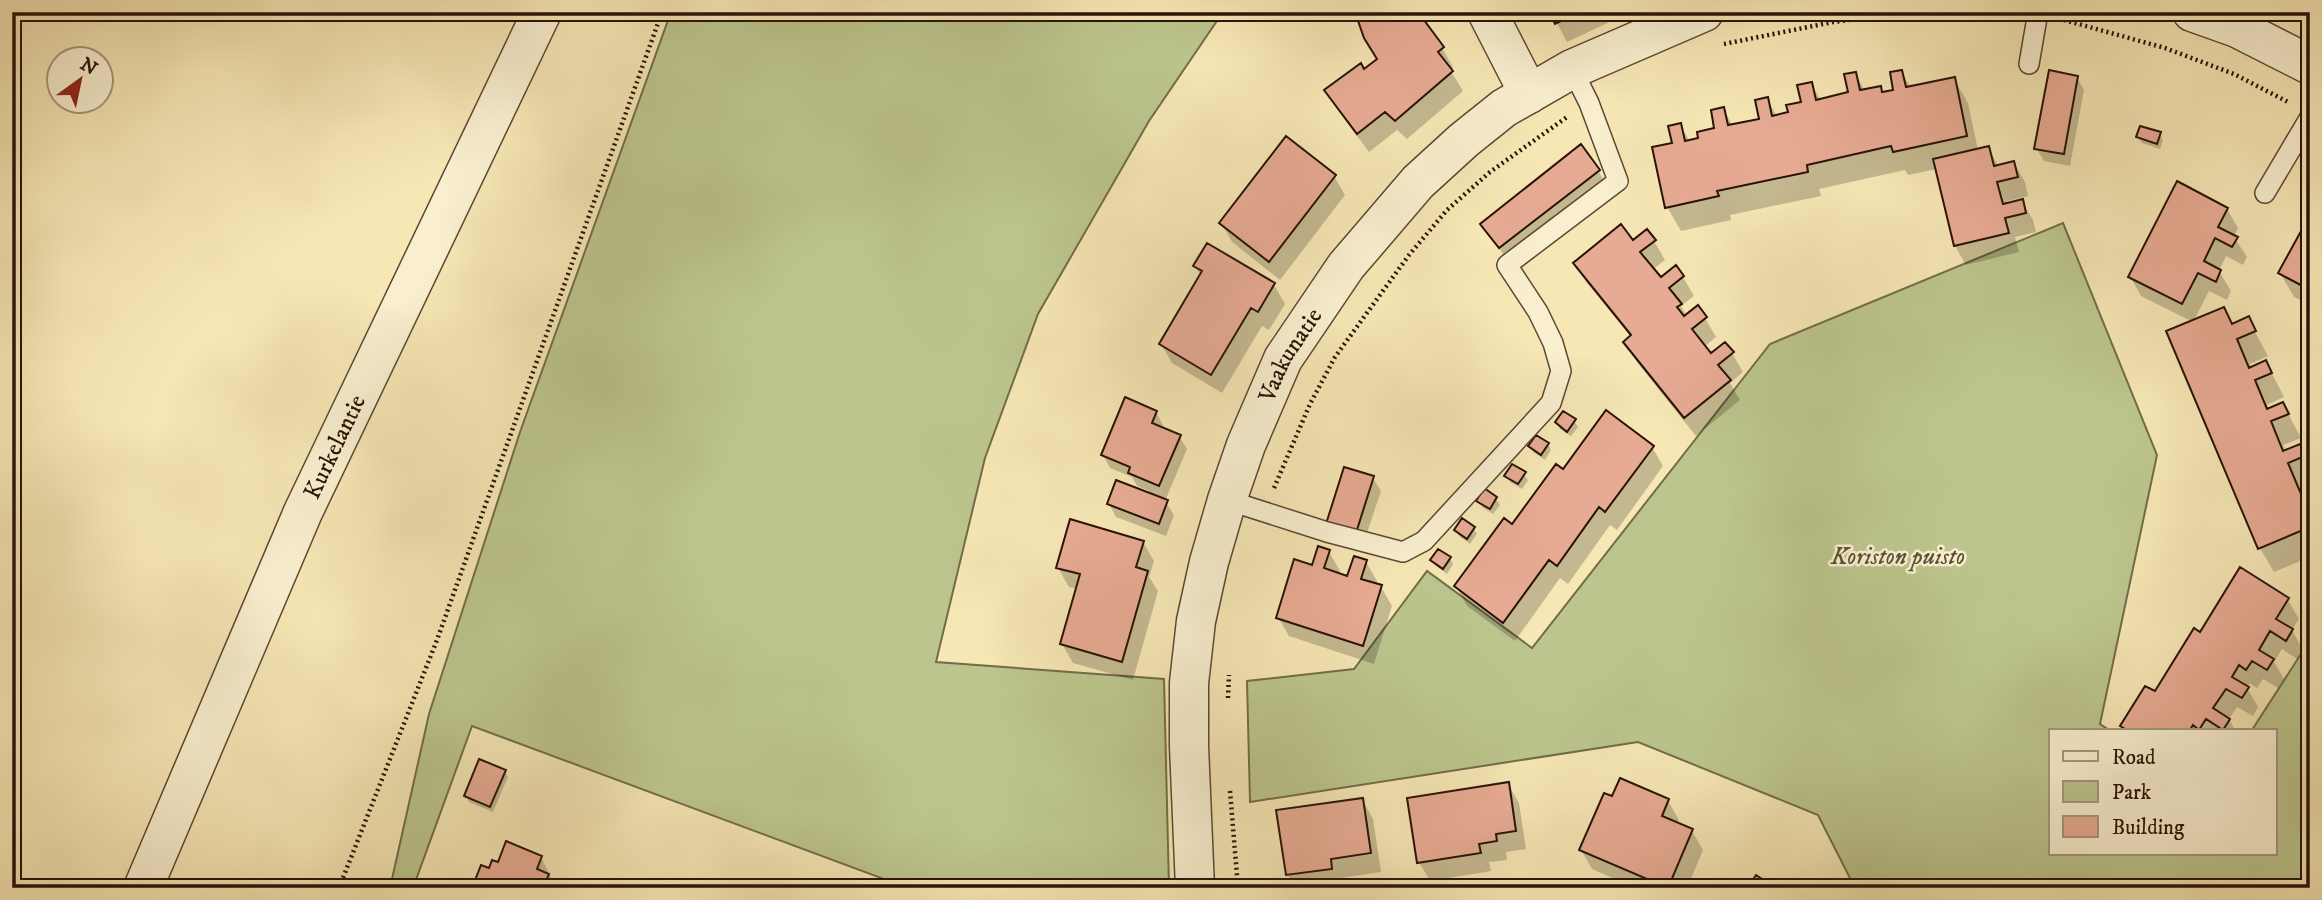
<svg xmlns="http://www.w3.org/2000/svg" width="2322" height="900" font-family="'IM FELL DW Pica',serif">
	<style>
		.green { fill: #bcc58d; stroke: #726c4a; stroke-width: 2 }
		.shadow { fill: #0003 }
		.building { fill: #e7ab93; stroke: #281208; stroke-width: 2 }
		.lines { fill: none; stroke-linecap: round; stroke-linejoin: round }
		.service-casing { stroke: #5c4733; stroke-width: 22 }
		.minor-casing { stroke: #5c4733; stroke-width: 41 }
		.tertiary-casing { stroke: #5c4733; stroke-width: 41 }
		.path { stroke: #281208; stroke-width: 4.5; stroke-dasharray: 2 3.5; stroke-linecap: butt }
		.service { stroke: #f9efcf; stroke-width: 19 }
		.minor { stroke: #f9efcf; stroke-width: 38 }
		.tertiary { stroke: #f9efcf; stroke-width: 38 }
		.labels { text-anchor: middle; stroke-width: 5; stroke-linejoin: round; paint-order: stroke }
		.street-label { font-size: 24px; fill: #281208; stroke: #f9efcf }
		.park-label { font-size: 24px; font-style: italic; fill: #5c5137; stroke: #f9efcf }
	</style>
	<rect width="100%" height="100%" fill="#f6e7b5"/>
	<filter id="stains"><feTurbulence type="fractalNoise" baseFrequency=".00286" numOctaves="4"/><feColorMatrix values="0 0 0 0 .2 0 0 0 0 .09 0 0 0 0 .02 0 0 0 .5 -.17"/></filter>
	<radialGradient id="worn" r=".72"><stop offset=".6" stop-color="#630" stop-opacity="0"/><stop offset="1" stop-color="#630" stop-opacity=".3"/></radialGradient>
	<path class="green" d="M671,12H1227L1221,15L1149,121L1038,314L985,458L936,662L1164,679L1169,888H908L472,726L413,888H390L429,714L520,432Z
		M2063,223L2157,455L2100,724L2109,730H2051V853H2275V730H2252L2310,640V888H1855L1818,815L1638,742L1250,802L1247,681L1354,669L1427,571L1532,648L1770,344Z"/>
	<path class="shadow" d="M1357,12H1409L1410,16L1416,12L1442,48L1453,67L1450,70L1463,91L1407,139L1397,130L1369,152L1337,109L1326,90L1364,71L1379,60Z
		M1551,12H1631L1567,42Z
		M1901,71L1911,88L1954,79L1968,103L1978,150L1988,148L1999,167L2014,163L2025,182L2028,196L2007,201L2008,205L2022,201L2033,220L2036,232L2015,237L2019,252L1966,265L1955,246L1937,169L1908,175L1905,170L1819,189L1821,196L1730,215L1731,220L1681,231L1667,207L1680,125L1690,142L1716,130L1723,109L1733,126L1761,120L1767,99L1777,116L1790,113L1803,103L1811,84L1821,100L1850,94L1855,74L1865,91L1880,88L1883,94L1895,92Z
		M2077,77L2084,90L2070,166L2044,161L2036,148Z
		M2159,133L2163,140L2160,149L2142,143L2138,137Z
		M1598,171L1606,183L1507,260L1483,225Z
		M1334,176L1345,195L1280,280L1232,242L1221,223Z
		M2227,209L2238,228L2234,237L2247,257L2243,265L2226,256L2219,271L2231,291L2227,300L2209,291L2193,322L2224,309L2233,325L2248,319L2268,356L2250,364L2252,368L2266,362L2284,397L2267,405L2269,410L2283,404L2301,438L2283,445L2286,452L2299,446L2310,464V484L2300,488L2304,495L2310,493V557L2274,572L2260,548L2193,322L2141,296L2130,276Z
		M2310,226V305L2294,297L2280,273Z
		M1654,241L1665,260L1652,270L1660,280L1683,277L1694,296L1681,306L1687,316L1705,318L1716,337L1704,347L1711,356L1732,353L1743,372L1730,383L1740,400L1696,436L1636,361L1625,342L1631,337L1586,282L1575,263L1633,243Z
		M1195,266L1274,285L1285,304L1269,330L1262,326L1222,393L1172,363L1161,344L1201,276Z
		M1156,412L1163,425L1162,429L1179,436L1187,449L1165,501L1174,515L1166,536L1116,517L1109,504L1148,494L1149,491L1137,486L1132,477L1110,468L1103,455Z
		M1574,421L1578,427L1571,436L1560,429L1557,423Z
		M1548,444L1551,450L1545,460L1533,452L1530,446Z
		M1652,447L1663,466L1617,530L1610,525L1568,584L1560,578L1515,641L1467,606L1456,586L1563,472Z
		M1524,474L1528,480L1522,489L1510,482L1507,476Z
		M1373,478L1381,491L1363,545L1335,536Z
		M1496,499L1500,505L1493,514L1482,507L1479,501Z
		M1473,528L1477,534L1470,544L1459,536L1456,530Z
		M1143,542L1154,561L1149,577L1158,591L1133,680L1073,663L1062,644L1078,589L1069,587L1058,568Z
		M1329,552L1340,571L1339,575L1348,578L1366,562L1377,581L1376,585L1381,587L1392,606L1374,664L1289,636L1278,617L1313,567Z
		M1450,558L1453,564L1447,574L1436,566L1432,560Z
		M2288,600L2299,619L2292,630L2303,650L2297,659L2282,649L2274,662L2284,679L2278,688L2263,679L2257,688L2250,683L2247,688L2258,707L2253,716L2237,707L2229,719L2235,730H2125L2122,726L2155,694L2200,634Z
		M505,771L508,777L493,812L469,802L466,796Z
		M1508,784L1519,803L1526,849L1506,852L1507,860L1489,862L1491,871L1430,881L1419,862Z
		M1613,798L1668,801L1679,820L1677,824L1692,831L1703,850L1687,888H1635L1592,869L1581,850Z
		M1362,799L1373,819L1381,872L1341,878L1342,888H1295L1288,875L1278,812Z
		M541,857L556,888H474L490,870L499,864Z"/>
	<path class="building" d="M1355,12H1407L1408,15L1418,12L1444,47L1438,52L1453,71L1395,121L1385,112L1357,134L1324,90L1361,63L1364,69L1377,59L1364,38Z
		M1549,12H1580L1555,24Z
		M1902,70L1906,87L1955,77L1967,136L1893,152L1891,146L1807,165L1808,172L1717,191L1719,196L1665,208L1652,147L1672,143L1668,126L1681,123L1685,141L1698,138L1697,132L1714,128L1711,110L1724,107L1728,125L1759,119L1755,100L1768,97L1772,116L1788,112L1786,105L1801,102L1797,85L1812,82L1816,100L1848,92L1844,74L1856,72L1860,90L1881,86L1882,92L1893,90L1890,72Z
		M2049,70L2078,76L2064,154L2034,149Z
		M2140,126L2161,132L2157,144L2136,137Z
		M1286,136L1336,175L1269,262L1219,223Z
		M1581,144L1600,170L1499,248L1480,224Z
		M1989,146L1994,166L2014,161L2018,177L1997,182L2003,204L2023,199L2026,213L2005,218L2009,233L1954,246L1933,159Z
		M2177,181L2228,208L2218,227L2238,237L2232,247L2215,238L2204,261L2221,270L2216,282L2198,273L2182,304L2128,277Z
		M2306,222L2310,224V290L2278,273Z
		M1621,224L1633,240L1647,229L1656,240L1640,252L1661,277L1676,265L1684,276L1669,288L1682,304L1677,307L1684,316L1698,305L1707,317L1692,329L1711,353L1725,342L1734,352L1718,365L1731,380L1684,418L1623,342L1631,335L1573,263Z
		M1207,243L1275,283L1258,312L1251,308L1211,375L1159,344L1202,271L1193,266Z
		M2224,307L2232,324L2249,316L2256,331L2237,339L2249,368L2266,360L2272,373L2255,380L2267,409L2283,402L2289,414L2271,421L2283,451L2300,444L2305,456L2288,463L2301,494L2310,491V505L2306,507L2310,517V527L2258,549L2166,331Z
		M1125,397L1157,411L1152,423L1181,435L1159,486L1128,473L1130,467L1101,455Z
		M1606,410L1654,446L1605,512L1599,507L1557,566L1549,560L1503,623L1454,586L1504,518L1512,524L1556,464L1563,469Z
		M1563,411L1576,419L1567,432L1555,422Z
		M1536,435L1549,443L1541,455L1528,446Z
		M1512,464L1526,472L1518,484L1504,476Z
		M1344,467L1374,476L1356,533L1326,524Z
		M1116,480L1168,500L1159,524L1107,504Z
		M1484,488L1497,497L1490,509L1476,501Z
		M1462,518L1475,527L1467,539L1454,530Z
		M1070,519L1144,541L1136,567L1148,571L1122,662L1060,644L1080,574L1056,568Z
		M1318,546L1330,550L1324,568L1347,576L1354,556L1367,560L1361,579L1382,585L1363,646L1276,618L1294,559L1312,565Z
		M1438,549L1451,557L1443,569L1430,560Z
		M2240,567L2289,598L2276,619L2293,629L2286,641L2270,631L2259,650L2274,659L2267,670L2252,661L2246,670L2239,665L2232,677L2249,687L2242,698L2226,689L2213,708L2230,719L2223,730L2206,719L2199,730L2193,725L2190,730H2127L2120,726L2145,686L2155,691L2194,628L2200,632Z
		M479,759L506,770L490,807L464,796Z
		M1620,778L1669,799L1662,816L1693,829L1668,888L1579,850L1604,793L1612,796Z
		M1509,782L1516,831L1496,834L1497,841L1479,844L1481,853L1417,863L1407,798Z
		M1363,798L1371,853L1331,859L1332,869L1286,875L1276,810Z
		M506,841L542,856L537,869L549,874L544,886L531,880L528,888H472L481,865L489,868L492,860L498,862Z
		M1756,875L1776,888H1747Z"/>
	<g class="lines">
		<defs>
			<path id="service" d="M2029,64L2038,12
				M2265,193L2310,117
				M1227,500L1327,532L1403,552L1424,541L1551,403L1561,371L1553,343L1538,312L1507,265L1618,181L1589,103L1572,69"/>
			<path id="minor" d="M1487,12L1529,94"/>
			<g id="tertiary">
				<path d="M2192,12L2237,28L2310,65"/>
				<path id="s1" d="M143,888L303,512L542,12"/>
				<path id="s2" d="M1195,888L1189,746V683L1196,621L1209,562L1227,500L1246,445L1283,359L1346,266L1418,182L1464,140L1504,108L1572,69L1704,12"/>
			</g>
		</defs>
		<use href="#service" class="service-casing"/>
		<use href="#minor" class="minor-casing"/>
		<use href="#tertiary" class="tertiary-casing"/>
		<path class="path" d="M2064,20L2165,48L2234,74L2288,102
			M1724,44L1833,22L1910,12
			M1274,488L1310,404L1335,357L1409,255L1447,210L1490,172L1567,117
			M1228,698L1229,675
			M1230,791L1238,888
			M339,888L437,640L662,12"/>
		<use href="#service" class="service"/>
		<use href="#minor" class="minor"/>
		<use href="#tertiary" class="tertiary"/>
	</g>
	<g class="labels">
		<g class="street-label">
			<text dy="8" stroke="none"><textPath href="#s2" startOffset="551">Vaakunatie</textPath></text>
			<text dy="8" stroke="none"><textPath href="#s1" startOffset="481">Kurkelantie</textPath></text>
		</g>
		<g class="park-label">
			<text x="1898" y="564">Koriston puisto</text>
		</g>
	</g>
	<rect width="2322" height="900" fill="none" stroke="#f6e7b5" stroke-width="42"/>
	<rect x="14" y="14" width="2294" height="872" fill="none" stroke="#281208" stroke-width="3.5"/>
	<rect x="21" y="21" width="2280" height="858" fill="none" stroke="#281208" stroke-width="2"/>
	<rect x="2049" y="729" width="228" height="126" fill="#f9efcf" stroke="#a5977f" stroke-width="2"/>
	<rect x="2063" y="751" width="35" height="10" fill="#f9efcf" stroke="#a5977f" stroke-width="2"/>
	<text x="2112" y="764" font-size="21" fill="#281208">Road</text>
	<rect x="2063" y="781" width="35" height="21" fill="#bcc58d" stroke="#a5977f" stroke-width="2"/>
	<text x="2112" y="799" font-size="21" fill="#281208">Park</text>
	<rect x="2063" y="816" width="35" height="21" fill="#e7ab93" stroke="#a5977f" stroke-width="2"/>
	<text x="2112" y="834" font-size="21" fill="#281208">Building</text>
	<g transform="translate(80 80) rotate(33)"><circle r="33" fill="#f9efcf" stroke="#a5977f" stroke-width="2"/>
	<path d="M0-5L12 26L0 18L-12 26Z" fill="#8f2418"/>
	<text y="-10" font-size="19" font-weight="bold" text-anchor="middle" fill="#281208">N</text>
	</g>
	<rect width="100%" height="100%" filter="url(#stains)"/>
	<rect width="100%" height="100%" fill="url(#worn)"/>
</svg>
